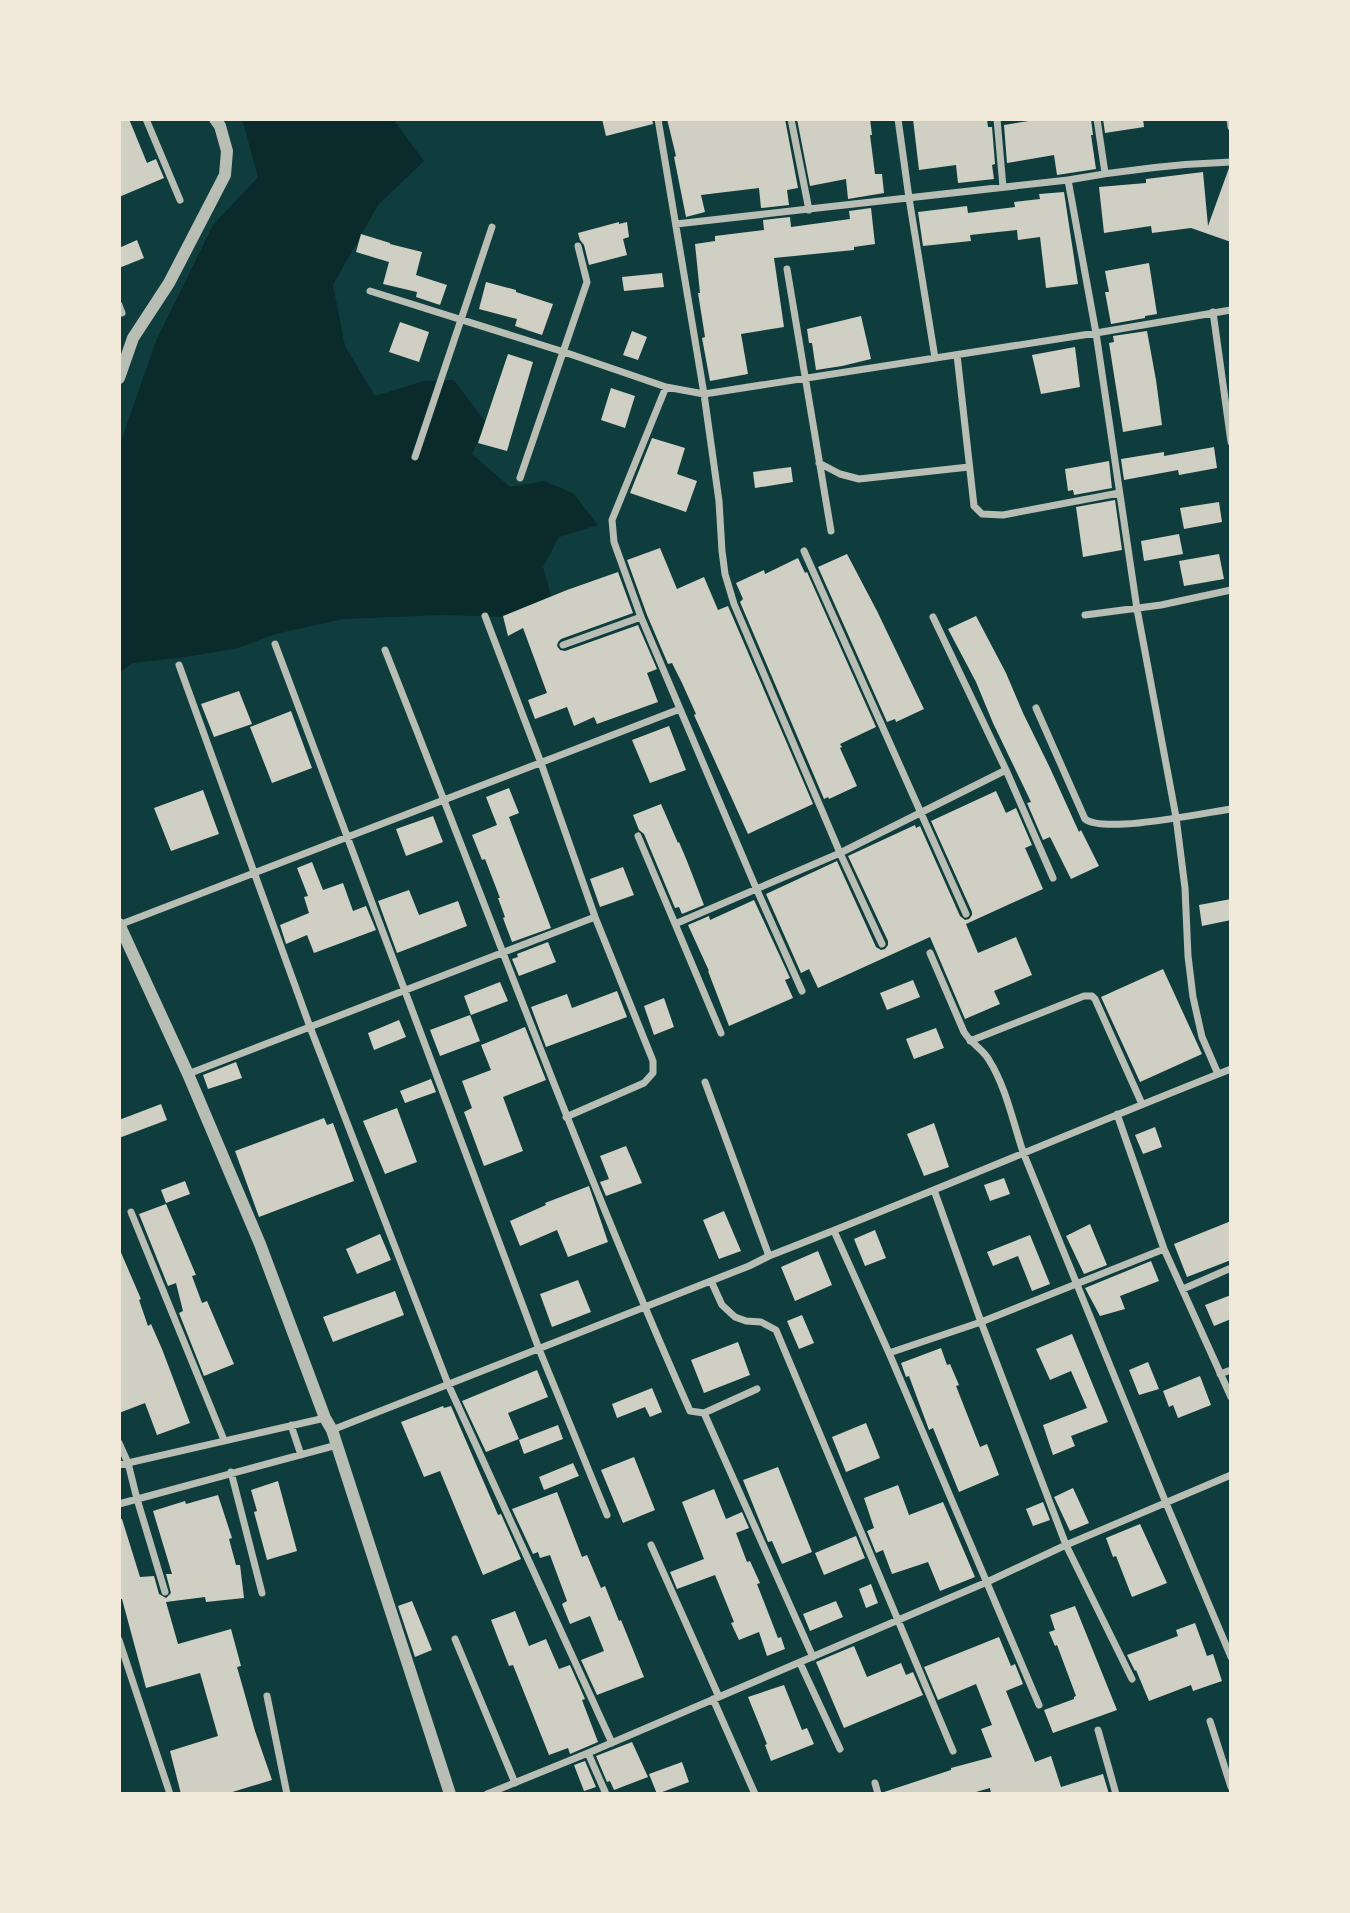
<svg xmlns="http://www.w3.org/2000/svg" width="1350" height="1913" font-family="Rubik,sans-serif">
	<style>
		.water { fill: #0a2a2b }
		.building { fill: #cfcfc3 }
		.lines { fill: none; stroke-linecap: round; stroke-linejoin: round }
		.minor { stroke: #b8beb3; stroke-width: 7 }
		.tertiary { stroke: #b8beb3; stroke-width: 12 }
	</style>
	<rect width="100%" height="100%" fill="#0f3d3e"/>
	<path class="water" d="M242,119H393L424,161L378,205L333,285L345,346L375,396L424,381L454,380L486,423L472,454L510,487L544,481L573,493L598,525L559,537L543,567L551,596L509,617L443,615L343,619L275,634L238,648L185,657L133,663L119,673V447L156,341L213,225L258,177Z"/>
	<path class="building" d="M119,119H129L147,163L156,159L164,178L119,197Z
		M602,119H652L653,124L606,136Z
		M667,119H785L798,188L787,190L789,205L761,208L759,188L701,195L705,212L686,217L674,157L676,156Z
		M797,119H870L872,135H870L875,174H882L884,193L848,199L846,179L810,186Z
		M913,119H987L988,127H992L995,164L992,165L994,179L958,183L956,165L919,170Z
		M1041,119H1091L1093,135H1091L1096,169L1057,175L1054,155L1007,163L1004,125Z
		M1103,119H1143L1144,127L1105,133Z
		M1229,168L1231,169V242L1191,228L1152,233L1151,226L1104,233L1099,187L1146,183V179L1203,172L1208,226Z
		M1064,192L1078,284L1046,288L1040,237L1018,240L1017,230L970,235L971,241L923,246L918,212L967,206L968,213L1015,207L1014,202L1040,199L1039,194Z
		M871,208L875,244L854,247V250L774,258L784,327L741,334L748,374L710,381L702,338L705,337L698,293H700L695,244L715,241V236L764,230L763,220L790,217L791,227L850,219L849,211Z
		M619,222V224L627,222L629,237L623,239L627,255L589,265L584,245L580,240L578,233Z
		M361,234L390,243V244L422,252L416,275L447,285L440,305L416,297L417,292L383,284L389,262L356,252Z
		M137,240L144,258L119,268V248Z
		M1149,263L1157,314L1145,316V318L1111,324L1105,292H1109L1105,271Z
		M662,273L664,287L624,291L622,277Z
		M486,282L516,290V292L553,304L542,335L515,326L517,319L479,309Z
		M861,316L871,359L842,366L816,370L812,343H809L807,329Z
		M400,322L429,332L419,362L389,352Z
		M632,331L647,337L638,360L623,355Z
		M1147,331L1156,380L1162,425L1123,432L1109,343L1114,342L1113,336Z
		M1075,347L1080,387L1041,394L1032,355Z
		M508,354L533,362L507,451L478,443Z
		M611,388L635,396L625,428L601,420Z
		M652,438L685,448L677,474L697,481L686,512L630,493Z
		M1214,447L1217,468L1179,475L1178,470L1124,480L1121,459L1164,452V456Z
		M1109,461L1112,488L1074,495L1073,490L1068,491L1065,469Z
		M791,467L793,482L755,488L753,472Z
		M1115,500L1122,550L1083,557L1076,507Z
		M1219,502L1222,522L1184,529L1180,508Z
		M1179,534L1183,554L1144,561L1141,541Z
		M660,548L677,589L704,577L718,610L728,606L813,804L748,834L694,715L696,714L682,683L672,663L668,664L647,615L627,560Z
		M847,554L877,611L924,709L896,722L895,719L887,722L818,567Z
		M1219,554L1224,579L1184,586L1179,561Z
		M798,558L805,573L807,572L876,727L840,744L842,747L840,748L857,786L829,799L828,797L824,799L740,602L743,599L736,583L764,570L765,574Z
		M618,572L633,613L561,639L558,642L557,646L560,650L565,651L638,625L657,669L647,673L658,702L597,724L594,717L574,726L567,707L535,719L528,700L547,693L523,628L508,636L503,616L567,590Z
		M976,616L1006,673L1023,713L1050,768L1079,832L1081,830L1099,866L1071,879L1050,837L1043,840L1027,803L1031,802L993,723L976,682L948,629Z
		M239,691L252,724L214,737L201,704Z
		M291,711L312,768L272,783L250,727Z
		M669,726L686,770L650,783L632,740Z
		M509,788L519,813L509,817L551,928L512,942L503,918L505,917L498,898H500L485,859L482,860L472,835L497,825L486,797Z
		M203,790L219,834L171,851L154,808Z
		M996,791L1006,813L1016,808L1032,845L1025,848L1026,850L1043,889L966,924L978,953L1016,937L1032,975L994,991L1000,1004L965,1019L930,937L818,988L809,969L801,973L766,894L837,861L876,947L881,950L885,949L888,945V941L848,856L915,825L916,828L920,826L960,916L965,920L969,919L972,915V912L931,821Z
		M661,804L678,843L679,842L687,861L704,905L682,914L679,907L675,908L644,834L639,830L633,815Z
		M433,816L443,842L406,856L396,829Z
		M312,862L323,890L343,883L353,911L366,906L376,930L314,953L307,935L286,944L280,925L309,913L304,897L308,896L297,868Z
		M623,867L634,895L600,907L590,879Z
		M409,890L419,915L458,901L467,926L397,953L378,901Z
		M1231,899V920L1202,926L1199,905Z
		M754,900L790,978L785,980L793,998L729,1026L708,971H709L688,925L709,916L710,920Z
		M548,942L556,962L519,976L512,959L518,957L517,954Z
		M1163,969L1202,1054L1140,1082L1101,997Z
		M913,980L920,997L887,1010L880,993Z
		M500,982L508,1001L471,1015L464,996Z
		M617,991L627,1017L546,1047L531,1007L567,994L572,1008Z
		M664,998L674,1027L654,1035L644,1006Z
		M470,1015L480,1041L440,1056L430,1030Z
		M399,1020L406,1037L374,1050L368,1033Z
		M525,1027L546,1080L503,1097L523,1151L484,1166L464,1112L472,1108L462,1081L491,1070L481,1045Z
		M936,1028L944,1048L914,1059L906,1039Z
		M236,1062L242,1078L208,1089L203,1075Z
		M431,1079L436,1092L405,1103L400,1091Z
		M161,1104L167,1120L119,1138V1120Z
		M397,1108L417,1162L385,1174L363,1121Z
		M324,1118L327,1125L333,1123L354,1181L259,1217L235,1151Z
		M934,1123L949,1167L924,1176L907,1134Z
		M1155,1127L1162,1147L1143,1154L1135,1135Z
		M626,1146L642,1183L606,1196L600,1182L609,1179L600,1156Z
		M1004,1178L1010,1194L990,1201L984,1185Z
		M185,1181L190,1194L166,1203L161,1190Z
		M589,1186L608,1242L568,1257L557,1230L520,1246L510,1221L546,1205L545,1203Z
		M166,1204L196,1275L192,1276L202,1303L207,1301L234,1364L204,1376L179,1313L183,1311L176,1283L168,1286L139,1214Z
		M724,1211L741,1251L719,1259L703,1220Z
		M1231,1221V1260L1187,1277L1174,1244Z
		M1090,1224L1107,1265L1084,1274L1066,1236Z
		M875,1230L886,1258L865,1266L854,1239Z
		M380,1234L391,1260L357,1274L346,1249Z
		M1030,1235L1050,1284L1032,1291L1018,1256L993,1266L987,1252Z
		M119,1248L141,1299L139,1300L148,1326L151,1324L162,1349L190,1423L157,1435L145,1403L119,1413Z
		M818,1251L832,1285L795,1301L781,1267Z
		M1151,1261L1159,1281L1120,1296L1125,1309L1100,1316L1085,1288Z
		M578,1280L591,1312L552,1327L540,1294Z
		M395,1291L404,1315L333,1342L323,1317Z
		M1231,1295V1319L1214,1326L1205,1305Z
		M802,1315L814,1343L799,1349L787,1321Z
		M1072,1334L1108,1422L1071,1436L1075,1446L1053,1455L1043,1425L1087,1408L1071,1371L1050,1380L1036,1349Z
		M738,1342L750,1375L704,1393L691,1360Z
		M941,1348L947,1365L950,1364L959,1385L956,1386L980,1447L987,1444L999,1475L959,1492L933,1428L929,1430L909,1376L906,1377L901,1363Z
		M1148,1362L1159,1389L1139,1395L1129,1370Z
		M537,1370L548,1397L508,1413L519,1439L486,1452L462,1401Z
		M1200,1376L1211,1405L1178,1418L1173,1405L1169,1407L1163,1391Z
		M652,1388L662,1412L650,1417L645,1407L617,1418L612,1404Z
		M443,1406L444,1408L451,1406L498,1515L501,1514L521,1559L483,1575L440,1471L424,1477L401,1422Z
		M866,1423L880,1458L846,1472L832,1437Z
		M558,1425L563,1439L524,1454L519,1440Z
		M634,1457L655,1510L623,1523L601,1470Z
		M573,1463L579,1476L544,1490L539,1477Z
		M778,1467L812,1552L782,1564L772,1541L768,1542L743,1480Z
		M278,1481L297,1551L267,1560L254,1512L257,1511L251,1490Z
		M898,1485L909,1515L943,1502L975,1577L940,1591L928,1562L892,1574L883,1550L876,1553L867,1531L874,1528L864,1498Z
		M1073,1488L1089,1523L1070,1531L1054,1497Z
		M714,1489L726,1519L742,1512L749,1528L736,1533L747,1562L750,1561L760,1583L757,1584L778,1638L781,1637L785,1649L767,1656L759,1632L739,1640L731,1623L734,1622L715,1575L677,1589L670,1572L704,1559L682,1502Z
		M557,1492L582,1557L587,1555L601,1588L605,1586L619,1621L621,1620L644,1677L597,1695L581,1660L604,1651L590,1616L570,1624L562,1604L567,1601L550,1555L540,1558L538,1552L533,1554L512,1509Z
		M218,1495L232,1538L229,1539L236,1565H240L244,1598L206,1602L205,1597L166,1602L178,1644L231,1629L241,1666L237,1667L243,1688L255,1731L272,1780L226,1794H181L170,1751L218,1736L200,1673L146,1688L122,1599H119V1520L122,1519L140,1577L154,1576L159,1594L166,1598L171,1593L166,1574H172L153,1511L185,1501L186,1504Z
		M1043,1502L1050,1520L1033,1526L1026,1509Z
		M1140,1524L1167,1583L1132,1597L1116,1556L1113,1557L1106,1538Z
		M856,1536L865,1558L824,1575L815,1553Z
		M871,1584L878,1603L866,1608L859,1589Z
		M412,1601L432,1650L415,1657L398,1606Z
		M836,1601L843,1617L810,1631L803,1614Z
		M1075,1606L1117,1710L1053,1733L1044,1710L1074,1699V1697L1076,1696L1057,1645L1055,1646L1049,1632L1055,1630L1050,1615Z
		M515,1611L529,1646L546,1639L559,1669L570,1665L585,1699L582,1700L598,1742L570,1754L568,1748L549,1755L513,1665L509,1666L491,1620Z
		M1195,1623L1207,1656L1213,1654L1222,1681L1193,1691L1191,1685L1149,1701L1136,1670L1135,1671L1127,1655L1178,1636L1176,1630Z
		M999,1637L1011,1666L1015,1664L1023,1684L1006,1691L1035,1762L1051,1756L1061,1787L1103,1774L1109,1794H991L990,1788L969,1794H884V1792L951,1770V1768L992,1757L981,1729L992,1725L976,1684L938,1700L924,1667Z
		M854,1646L867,1677L901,1663L906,1675L913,1672L923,1695L844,1728L816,1662Z
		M784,1685L802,1730L807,1728L814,1744L771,1761L765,1745L767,1744L748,1697Z
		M632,1742L648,1777L614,1790L610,1781L607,1782L596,1756Z
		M585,1761L596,1787L584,1791L574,1765Z
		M682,1762L689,1782L657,1794L649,1774Z"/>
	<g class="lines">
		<path class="minor" d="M146,119L180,200
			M658,119L704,394L719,501L722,551L725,574L734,604L840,853L882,944
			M791,119L809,210
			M898,119L909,198L935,358
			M997,119L1003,187
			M1097,119L1105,173
			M1230,119L1231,127
			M1068,180L1096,333L1137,609L1176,817L1185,888L1188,956L1193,997L1202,1037L1218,1074
			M676,224L1068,180C1123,170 1175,164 1231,162
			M787,269L831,531
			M370,291L564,352L666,387L704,394L1096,333L1231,310
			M119,305L122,313
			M1213,312L1231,442
			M957,355L974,506L982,514L1003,515L1119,493
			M666,387L612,520L614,542L641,617L756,888L802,991
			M415,457L492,227
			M819,463L840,474L859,479L969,467
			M520,478L587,282L578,246
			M804,551L966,914
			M1085,615L1161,605L1231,590
			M485,616L541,763L595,917L653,1061V1073L644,1083L566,1117
			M933,617L1006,770L1053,878
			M275,644L539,1349L607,1515
			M563,645L641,617
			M385,650C486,904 579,1161 690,1411L704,1413L757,1389
			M179,665L310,1027L448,1384L612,1743
			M1036,708L1085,819C1104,834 1203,813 1231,809
			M638,836L721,1033
			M675,924L840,853L1006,770
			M119,925L680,709
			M930,953L964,1032C972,1045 982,1048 989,1060C1006,1087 1013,1122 1023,1152L1166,1503L1231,1657
			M970,1041L1084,996H1092L1095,999L1142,1104
			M188,1074L595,917
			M705,1082L769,1256
			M1117,1114L1164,1249L1231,1397
			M934,1190L981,1322L1066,1545L1132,1679
			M131,1212L224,1440
			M834,1231L889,1353L1039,1705
			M711,1281L722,1305L735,1317L746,1321L761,1322L776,1330L953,1751
			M1183,1289L1231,1268
			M889,1353L981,1322L1164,1249
			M1220,1374L1231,1370
			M704,1413L813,1657
			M291,1425L301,1455
			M332,1430L749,1266L769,1256C924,1196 1076,1130 1231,1069
			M119,1443L128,1463L137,1499L165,1592
			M119,1465L325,1418
			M231,1472L262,1593
			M119,1504L337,1445
			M651,1545L719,1697
			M455,1639L515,1783
			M119,1640L170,1794
			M800,1663L840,1749
			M267,1696L287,1794
			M713,1699L755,1794
			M1210,1721L1231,1787
			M1098,1730L1116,1794
			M588,1753L606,1794
			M875,1783L878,1794
			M487,1794L588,1753L987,1582L1066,1545L1231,1475"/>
		<path class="tertiary" d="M119,378L133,338L169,283L225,175L227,151L220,126L215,119
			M119,924L188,1074L260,1244L325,1418L332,1430L450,1794"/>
	</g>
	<rect width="1350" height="1913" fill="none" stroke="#f1e9da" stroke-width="242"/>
</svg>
